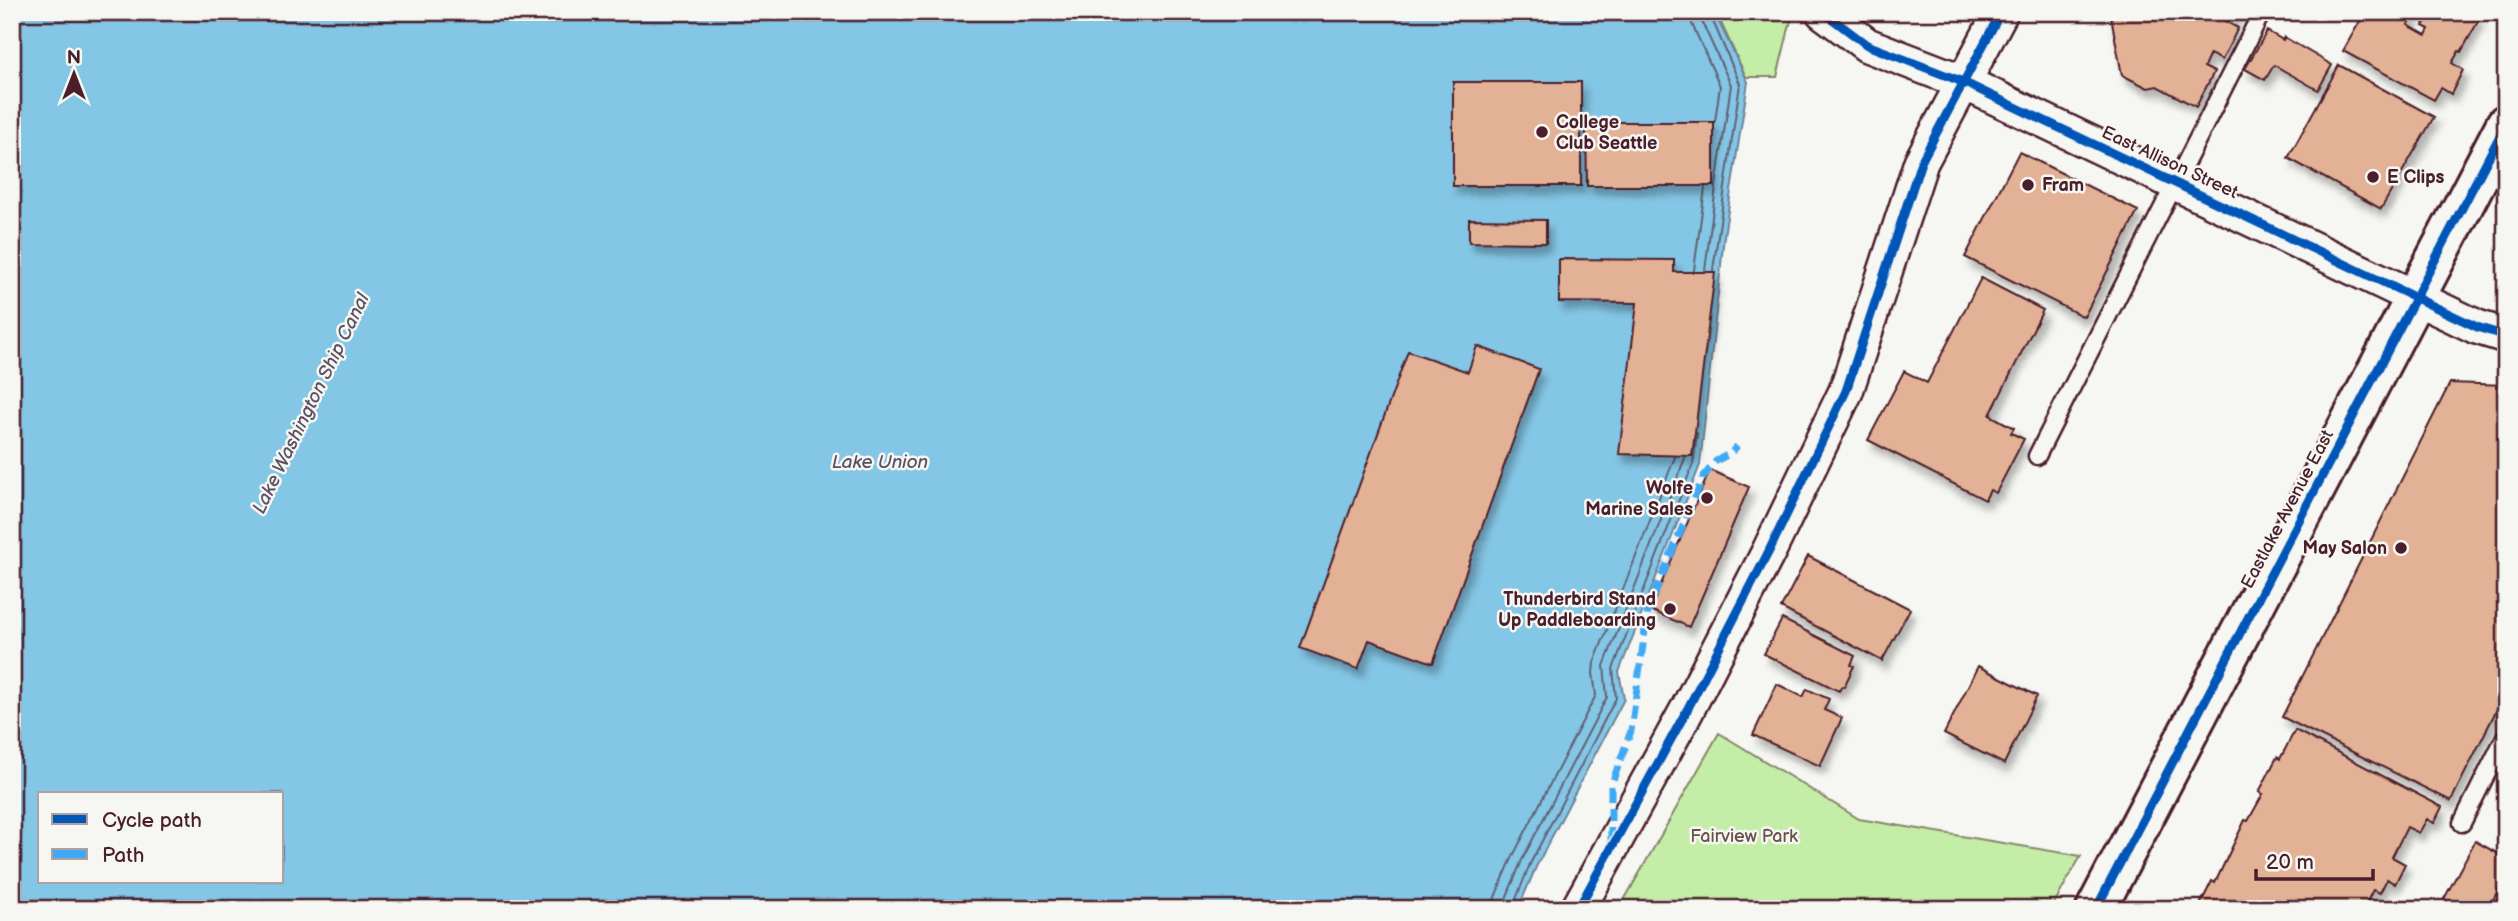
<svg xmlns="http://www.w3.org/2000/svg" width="2518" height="921" font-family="'Balsamiq Sans',sans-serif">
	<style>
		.green { fill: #c4eda8; stroke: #87866a; stroke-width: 2 }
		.water { fill: #84c6e5; stroke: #6d839b; stroke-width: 2; fill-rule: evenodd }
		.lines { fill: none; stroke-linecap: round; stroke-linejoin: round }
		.shore { stroke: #616275; stroke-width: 2 }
		.building { fill: #e3b195; stroke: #4a1f2b; stroke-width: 2; filter: url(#shadow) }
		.service-casing { stroke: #4a1f2b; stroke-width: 21 }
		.minor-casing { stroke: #4a1f2b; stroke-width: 38 }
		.secondary-casing { stroke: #4a1f2b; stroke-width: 44 }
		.service { stroke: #f6f6f2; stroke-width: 16 }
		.minor { stroke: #f6f6f2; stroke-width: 33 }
		.secondary { stroke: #f6f6f2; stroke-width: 38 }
		.quiet { stroke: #3fa9f5; stroke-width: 7; stroke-dasharray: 14 7; stroke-linecap: butt }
		.cycleway-casing { stroke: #f6f6f2; stroke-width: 13 }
		.cycleway { stroke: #0057b8; stroke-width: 9 }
		.poi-dot { fill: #4a1f2b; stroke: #f6f6f2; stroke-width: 2.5 }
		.labels { text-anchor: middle; stroke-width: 5; stroke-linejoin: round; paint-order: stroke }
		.poi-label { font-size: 18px; font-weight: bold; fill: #4a1f2b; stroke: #f6f6f2; text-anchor: start }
		.street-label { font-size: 18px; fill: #4a1f2b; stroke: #f6f6f2 }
		.park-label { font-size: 18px; fill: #68524a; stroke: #f6f6f2 }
		.water-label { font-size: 19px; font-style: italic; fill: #5b5163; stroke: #f6f6f2 }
	</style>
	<defs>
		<filter id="shadow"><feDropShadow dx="4.5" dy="8" stdDeviation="3.5" flood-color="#0004"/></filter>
	</defs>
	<rect width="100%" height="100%" fill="#f6f6f2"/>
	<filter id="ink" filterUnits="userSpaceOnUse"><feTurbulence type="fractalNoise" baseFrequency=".0143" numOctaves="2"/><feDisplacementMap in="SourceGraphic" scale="14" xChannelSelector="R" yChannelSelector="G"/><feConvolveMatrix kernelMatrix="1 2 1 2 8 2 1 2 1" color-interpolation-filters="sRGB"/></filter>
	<g filter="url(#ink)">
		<path class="green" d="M1716,12H1789L1791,20L1777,77H1746Z
			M1719,733L1859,819L2081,856L2051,909H1619Z"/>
		<path class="water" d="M12,12H1714L1748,82L1724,236L1700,465L1619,672L1624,699L1536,867L1518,909H12ZM40,793H282V881H40Z"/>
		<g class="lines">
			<path class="shore" d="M1690,12L1692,24L1720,86L1715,121
				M1700,12L1701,20L1731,85L1716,186
				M1709,12L1740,84L1713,270
				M1694,270L1705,188
				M1705,270L1716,187
				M1493,909L1495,897L1513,856L1596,695L1593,673L1594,663L1675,457
				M1504,909L1505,901L1522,860L1607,697L1604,666L1685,458
				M1512,909L1530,864L1616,698L1613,669L1693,464L1697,433"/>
		</g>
		<path class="building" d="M2110,12H2245L2225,21L2238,28L2222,60L2210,54L2204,67L2214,72L2196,107L2157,86L2148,88L2122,75Z
			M2365,12H2416L2408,25L2426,35L2429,29L2423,26L2430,12H2468L2480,18L2461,52L2459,51L2452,63L2463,70L2451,94L2441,88L2434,100L2343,51Z
			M2267,31L2283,40L2284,37L2332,65L2318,90L2274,65L2265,80L2245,69Z
			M2339,65L2434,117L2381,209L2288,158Z
			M1453,82H1581V186H1453Z
			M1586,122H1714V186H1587Z
			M2019,152L2138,211L2084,317L1965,257Z
			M1469,219L1546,220V243L1469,242Z
			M1559,259L1674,260V272H1715L1692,456L1619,454L1637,303L1559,302Z
			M1981,278L2043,310L1990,415L2014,428L2011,433L2024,439L1996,493L1990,490L1985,500L1868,440L1904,371L1927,383Z
			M1477,346L1539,369L1433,663L1369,640L1358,669L1300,648L1408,351L1468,372Z
			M2450,383L2506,385V691L2451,801L2282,717Z
			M1710,470L1749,487L1689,627L1650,610Z
			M1808,556L1910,609L1882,661L1781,608Z
			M1782,619L1855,656L1851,665L1854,666L1844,687L1842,686L1839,691L1764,654Z
			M1978,666L2037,696L2004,764L1944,734Z
			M1777,684L1803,697L1807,689L1829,699L1824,710L1842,718L1820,766L1753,735Z
			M2295,730L2442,807L2434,823L2427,819L2419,833L2407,827L2392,857L2405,864L2395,884L2387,879L2380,893L2373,890L2363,909H2198L2212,881L2215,883L2245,820L2248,821L2263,794L2259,792L2277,757L2280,759Z
			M2475,841L2506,858V876L2488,909H2462L2444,899Z"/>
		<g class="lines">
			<defs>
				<path id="service" d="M2037,456L2262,12
					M2462,823L2506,735"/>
				<path id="minor" d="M1823,12L1867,45L1963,82L2477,327L2506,336
					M1578,909L1687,710L1769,551L1846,391L1921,162L2001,12"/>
				<path id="secondary" d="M2096,909L2506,124"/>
			</defs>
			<use href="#service" class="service-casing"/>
			<use href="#minor" class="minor-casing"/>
			<use href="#secondary" class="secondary-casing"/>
			<use href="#service" class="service"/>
			<use href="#minor" class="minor"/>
			<use href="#secondary" class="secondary"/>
			<path class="quiet" d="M1611,842V786L1631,731L1648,609L1704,476L1716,461L1731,453L1737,446"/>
			<defs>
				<path id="cycleway" d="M1823,12L1867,45L1963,82L2477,327L2506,336
					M1578,909L1687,710L1769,551L1846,391L1921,162L2001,12
					M2096,909L2506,124"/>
			</defs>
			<use href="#cycleway" class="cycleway-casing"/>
			<use href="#cycleway" class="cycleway"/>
		</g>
	</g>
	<g class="poi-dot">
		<circle cx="1542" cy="132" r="7"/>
		<circle cx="2373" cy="177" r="7"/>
		<circle cx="2028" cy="185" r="7"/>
		<circle cx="1707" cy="498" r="7"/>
		<circle cx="2401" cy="548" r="7"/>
		<circle cx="1670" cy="609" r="7"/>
	</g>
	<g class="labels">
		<g class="poi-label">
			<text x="1556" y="128">College<tspan x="1556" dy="21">Club Seattle</tspan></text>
			<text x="2387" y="183">E Clips</text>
			<text x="2042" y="191">Fram</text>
			<text x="1693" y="494" text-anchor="end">Wolfe<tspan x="1693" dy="21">Marine Sales</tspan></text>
			<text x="2387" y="554" text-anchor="end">May Salon</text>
			<text x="1656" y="605" text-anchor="end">Thunderbird Stand<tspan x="1656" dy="21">Up Paddleboarding</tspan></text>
		</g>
		<g class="street-label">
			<text transform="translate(2170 162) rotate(25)" y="6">East Allison Street</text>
			<text transform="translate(2287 509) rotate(-62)" y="6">Eastlake Avenue East</text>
		</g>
		<g class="park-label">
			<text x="1744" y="842">Fairview Park</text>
		</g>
		<g class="water-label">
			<text transform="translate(310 403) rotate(-64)" y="7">Lake Washington Ship Canal</text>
			<text x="880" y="468">Lake Union</text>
		</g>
	</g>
	<rect width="2518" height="921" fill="none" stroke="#f6f6f2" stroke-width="42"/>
	<rect x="21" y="21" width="2476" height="879" fill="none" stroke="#4a1f2b" stroke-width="2.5" filter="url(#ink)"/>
	<rect x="38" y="792" width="245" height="91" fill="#f6f6f2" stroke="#b1a0a2" stroke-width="2"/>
	<rect x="52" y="814" width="35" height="10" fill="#0057b8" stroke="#b1a0a2" stroke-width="2"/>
	<text x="102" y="827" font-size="21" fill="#4a1f2b">Cycle path</text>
	<rect x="52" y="849" width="35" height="10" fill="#3fa9f5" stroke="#b1a0a2" stroke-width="2"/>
	<text x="102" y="862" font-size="21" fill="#4a1f2b">Path</text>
	<g transform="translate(74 74)" stroke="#f6f6f2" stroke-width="5" paint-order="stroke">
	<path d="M0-5L12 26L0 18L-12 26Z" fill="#4a1f2b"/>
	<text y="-10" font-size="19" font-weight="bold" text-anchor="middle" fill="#4a1f2b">N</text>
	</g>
	<path d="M2256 869v10h117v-10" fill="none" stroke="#4a1f2b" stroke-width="3.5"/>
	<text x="2266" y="869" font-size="21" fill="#4a1f2b" stroke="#f6f6f2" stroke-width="5" paint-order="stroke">20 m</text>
</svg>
